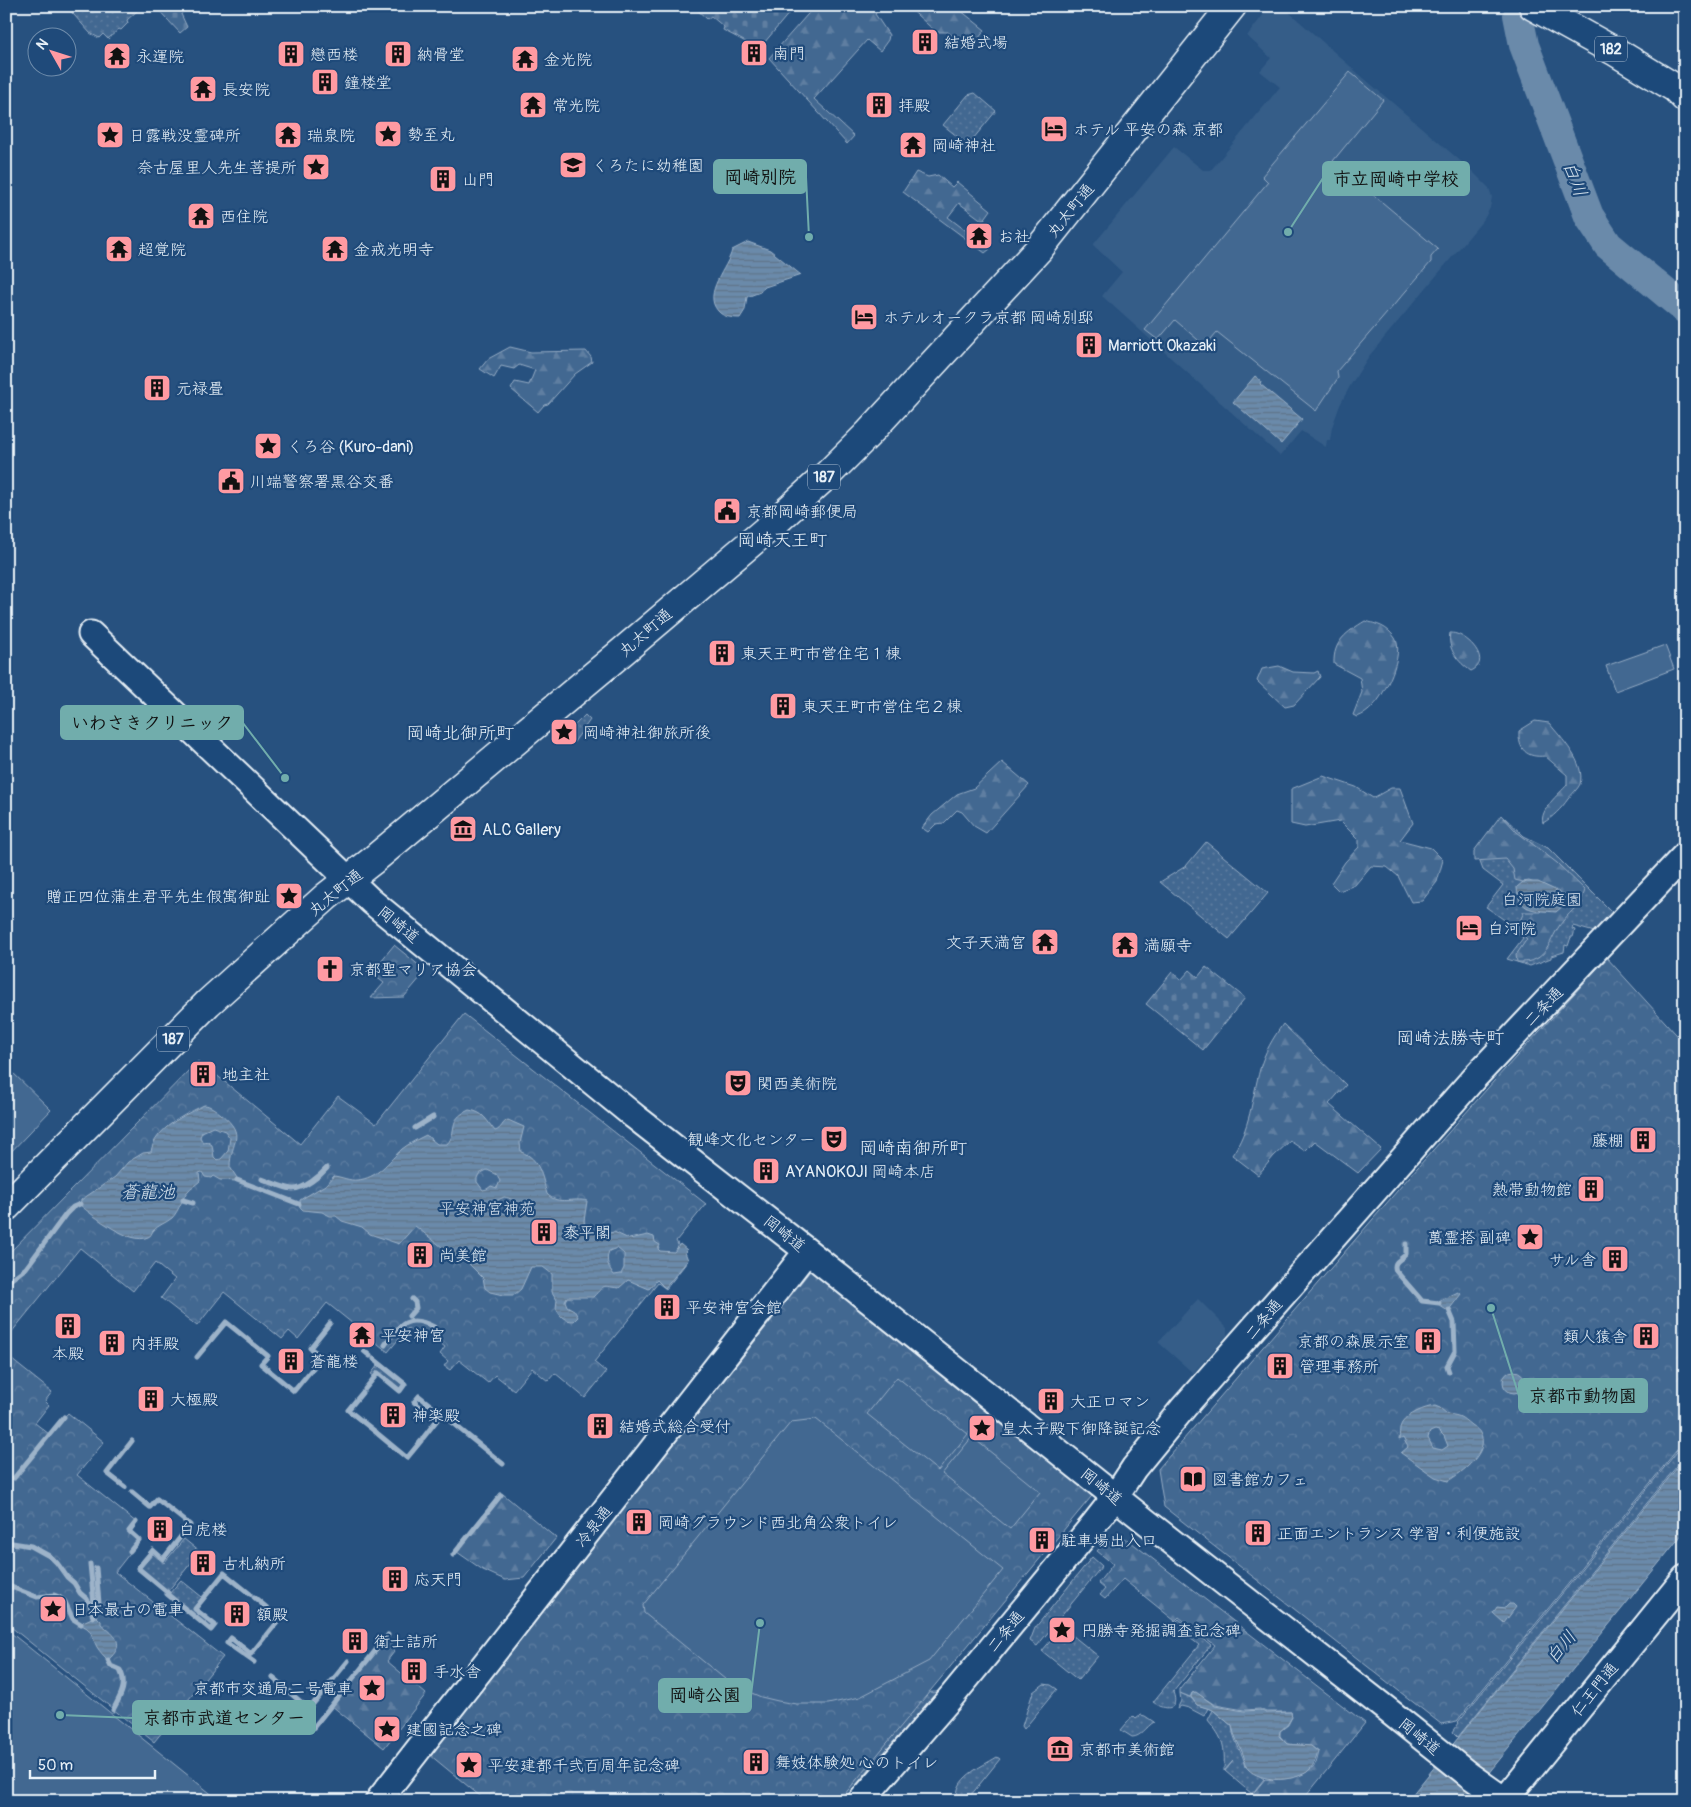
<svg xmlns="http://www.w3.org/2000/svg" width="1691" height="1807" font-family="Pangolin,'Klee One',sans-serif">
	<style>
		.built { fill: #355d88 }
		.grass { fill: url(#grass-dots); stroke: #96acc4 }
		.forest { fill: url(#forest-firs); stroke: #96acc4 }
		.cemetery { fill: url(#cemetery-stones); stroke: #96acc4 }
		.park { fill: url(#park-crowns); stroke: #96acc4 }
		.pitch { fill: #436891; stroke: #96acc4 }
		.water { fill: url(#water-rules); stroke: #9db3c9; fill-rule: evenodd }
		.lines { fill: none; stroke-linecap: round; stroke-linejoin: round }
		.stream { stroke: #9db3c9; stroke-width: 5 }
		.river { stroke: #6b8aaa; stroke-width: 30 }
		.secondary-casing { stroke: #e8f1f8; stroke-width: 29 }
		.primary-casing { stroke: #e8f1f8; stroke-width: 31 }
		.secondary { stroke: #1f4a7a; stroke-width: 25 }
		.primary { stroke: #1f4a7a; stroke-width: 28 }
		.labels { text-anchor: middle; stroke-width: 4.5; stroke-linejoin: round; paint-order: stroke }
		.shield { fill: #1f4a7a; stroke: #acbfd2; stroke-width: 1 }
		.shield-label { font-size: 15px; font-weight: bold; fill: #e8f1f8 }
		.poi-label { font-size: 16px; fill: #e8f1f8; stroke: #1f4a7a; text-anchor: start }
		.street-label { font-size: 16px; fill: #e8f1f8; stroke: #1f4a7a }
		.park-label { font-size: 16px; fill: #d8e3ee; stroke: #1f4a7a }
		.water-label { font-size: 18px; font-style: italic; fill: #d5e2ec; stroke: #1f4a7a }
		.neighbourhood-label { font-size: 18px; fill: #e8f1f8; stroke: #1f4a7a }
		.leader { fill: none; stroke: #71adac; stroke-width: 2 }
		.callout-dot { fill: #71adac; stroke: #1f4a7a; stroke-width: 2 }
		.callout { fill: #71adac; stroke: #71adac; stroke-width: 2 }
		.callout-label { font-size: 18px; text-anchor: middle; font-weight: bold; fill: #111 }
	</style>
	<defs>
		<pattern id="grass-dots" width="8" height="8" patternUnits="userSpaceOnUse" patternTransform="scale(1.25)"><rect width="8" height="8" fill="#436891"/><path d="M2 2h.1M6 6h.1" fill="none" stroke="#5e7ea1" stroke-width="1.8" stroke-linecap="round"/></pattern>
		<pattern id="forest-firs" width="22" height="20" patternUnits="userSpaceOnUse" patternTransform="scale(1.25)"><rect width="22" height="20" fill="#436891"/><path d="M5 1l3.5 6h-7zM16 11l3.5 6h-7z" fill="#5e7ea1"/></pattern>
		<pattern id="cemetery-stones" width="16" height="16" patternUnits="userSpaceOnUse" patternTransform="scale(1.25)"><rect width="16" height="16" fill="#436891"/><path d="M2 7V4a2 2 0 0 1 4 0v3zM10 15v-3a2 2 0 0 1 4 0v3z" fill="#5e7ea1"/></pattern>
		<pattern id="park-crowns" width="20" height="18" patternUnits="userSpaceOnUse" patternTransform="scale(1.25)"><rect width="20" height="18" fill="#436891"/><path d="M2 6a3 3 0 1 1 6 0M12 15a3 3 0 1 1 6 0" fill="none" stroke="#5e7ea1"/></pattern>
		<pattern id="water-rules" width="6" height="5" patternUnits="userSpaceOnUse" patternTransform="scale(1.25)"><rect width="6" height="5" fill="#6b8aaa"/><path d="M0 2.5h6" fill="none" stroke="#5e7388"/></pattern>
	</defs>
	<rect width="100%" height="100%" fill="#27517f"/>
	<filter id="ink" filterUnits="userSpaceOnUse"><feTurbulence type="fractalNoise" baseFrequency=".02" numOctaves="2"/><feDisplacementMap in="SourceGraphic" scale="10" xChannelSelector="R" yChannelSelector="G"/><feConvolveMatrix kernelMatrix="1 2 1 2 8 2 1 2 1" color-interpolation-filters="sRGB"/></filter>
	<g filter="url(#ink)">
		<path class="built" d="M1270,6H1282L1359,74L1471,170L1489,188L1492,197L1490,208L1484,219L1369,356L1350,386L1340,405L1332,427L1330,440H1327L1326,447L1301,431L1280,456L1102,296L1122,272L1093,245L1174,147L1203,170H1211L1280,87L1260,71L1271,58L1247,36Z
			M1198,1299L1227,1328V1335L1193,1373L1158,1342Z"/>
		<path class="grass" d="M66,6H133L137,11L127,20L128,23L121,30L119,29L108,39L103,34L99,38L90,33Z
			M975,93L996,111L968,145L943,125L968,95Z
			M585,715L590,720L574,742L569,743L562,738Z
			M1505,818L1524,836L1548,848L1615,915L1598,933L1573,926L1572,929L1575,930L1573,937H1571L1568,946L1565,945L1564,952L1551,956V958L1530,966L1507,959L1523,938L1509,927L1510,924L1486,907L1503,885L1483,870L1477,854Z
			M1206,842L1268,893L1229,939L1160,882L1186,866Z
			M378,1365L403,1385L400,1389L378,1371L374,1376L371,1374Z
			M1685,1442V1456L1458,1737L1453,1732L1459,1723L1458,1722Z
			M184,1539L200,1552L168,1591L140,1569L153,1554L164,1563Z
			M1092,1557L1102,1566L1037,1646L1030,1641L1035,1628Z
			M181,1580L202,1597L193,1608L213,1625L211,1628L169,1594Z
			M1179,1619L1211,1645L1173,1692C1180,1711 1165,1711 1153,1702L1199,1645L1173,1625Z
			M1062,1627L1098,1656L1078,1680L1042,1651Z
			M1044,1684L1051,1685L1057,1689L1024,1729L1022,1726L1033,1692Z
			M937,1692L940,1694L874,1763L847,1796L845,1794L841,1799L838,1797L900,1693Z
			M1180,1693L1191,1698L1197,1705L1208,1708L1204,1716L1189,1708L1181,1706L1177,1709L1181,1701Z
			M1213,1710L1232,1726C1233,1741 1243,1753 1246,1767L1264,1779L1252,1794L1225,1771L1233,1761L1224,1771C1225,1745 1224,1740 1208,1720Z
			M1141,1715L1145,1716L1154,1722C1146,1727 1141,1737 1132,1737L1121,1730L1133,1716L1136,1719Z
			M997,1757L1000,1759L971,1795L978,1801H958C952,1778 981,1767 997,1757Z"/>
		<path class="forest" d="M815,6H882L875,14L889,35L888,40L880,51L867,40L814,99L854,136L847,144L769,58Z
			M907,6H955L985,30L969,51L948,32H936Z
			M916,172L928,177L938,175L952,187L957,182L991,210L983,221L959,203L948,217L990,249L985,253L903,192Z
			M510,347L531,352L586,351L591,357L592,362L575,374L548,404L544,405L538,412L511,389L515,382L529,385L535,370L519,365L514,369L501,366L494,378L480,369L488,359Z
			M1365,621C1377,624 1387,626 1395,638C1405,653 1385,695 1373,706C1369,711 1363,715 1357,717L1353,715L1362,692L1360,678L1334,664C1333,641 1347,632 1365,621Z
			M1450,633C1466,632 1494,661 1471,671C1458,662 1447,649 1450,633Z
			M1279,666L1293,672L1314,673L1318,671L1320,677L1294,705L1285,707L1257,681L1262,669Z
			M1535,721L1549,723C1561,738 1586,763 1580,784C1578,789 1571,795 1568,799C1561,809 1553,817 1543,823C1539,810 1559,794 1567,785V775L1545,756C1527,758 1518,750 1519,731Z
			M1002,762L1029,785L986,833L974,826L962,812L957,810L944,823L936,824L928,832L922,828L932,815L957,794L974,788Z
			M1323,776L1356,787L1373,798L1391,788H1400L1413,823L1400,840L1431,848L1443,860L1437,882L1422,901L1411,902L1398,876L1387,867L1371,866L1355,885L1339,891L1331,883L1345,862L1359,847V840L1340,821L1305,827L1291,824V789Z
			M1501,815L1517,832L1557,863L1585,890C1581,906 1572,909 1563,921C1547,940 1550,964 1517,962L1516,955L1527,939L1518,931V925L1524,912H1540L1546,906L1542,886L1529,881L1523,882L1515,880L1513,869L1505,859L1474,861V851Z
			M1283,1024L1346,1085L1329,1104L1381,1149L1358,1173L1315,1141L1305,1151L1290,1141L1274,1156L1258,1175L1232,1155C1250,1130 1252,1098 1260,1069C1264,1053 1273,1038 1283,1024Z
			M503,1494L556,1538L524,1578L505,1580L483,1570L457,1552Z
			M1121,1538L1127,1539L1365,1723L1302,1801H1258L1251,1796L1265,1779C1281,1781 1306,1778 1316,1763C1317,1760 1318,1756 1319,1752L1311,1746L1287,1744L1280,1736V1731L1288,1725L1292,1717L1291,1712H1266L1260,1709L1244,1710L1215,1705L1195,1692L1192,1693L1190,1697L1180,1693V1689L1215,1645L1179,1617L1175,1621L1123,1579L1105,1599L1100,1595L1105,1589L1098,1583L1113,1564L1097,1551L1104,1543Z
			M388,1637L394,1652L387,1661L426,1694L384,1748L332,1706Z"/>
		<path class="cemetery" d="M155,6H189L181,14L187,27L180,33Z
			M693,6H795L759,49L723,30L724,27L711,16L707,19Z
			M1206,967L1245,998L1203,1050L1146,1004L1172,972L1181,980L1190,970L1198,977Z"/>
		<path class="park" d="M394,945L426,971L404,997L371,998L384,983L371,973Z
			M1607,958L1685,1044V1440L1457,1721L1441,1724L1164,1507L1158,1469L1410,1176L1494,1081Z
			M464,1014L706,1204L676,1241L687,1262L666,1289L658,1283L594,1362L606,1372L585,1398L555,1373L548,1381L532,1368L514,1390L495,1375L488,1383L459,1360L450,1370L444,1366L448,1361L440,1354L445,1347L428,1334L423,1340L408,1328L388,1352L327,1303L298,1339L289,1331L282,1339L224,1292L197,1326L161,1298L175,1279L155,1263L133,1291L80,1248L6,1339V1256L198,1061L206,1069L214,1073L300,1144L338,1096L376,1124Z
			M814,1266L1096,1491L839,1801H486L430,1755Z
			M6,1355L52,1392L45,1401L49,1405L35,1423L49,1434L68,1413L104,1442L77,1475L137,1523L131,1532L140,1540L115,1572L223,1657L154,1742L6,1623Z"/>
		<path class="pitch" d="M1350,72L1383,100L1333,161L1438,249L1431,257V262L1337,371L1338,378L1316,411L1217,332L1205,346L1175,320L1158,340L1145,330L1268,182L1262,176Z
			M1665,645L1674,669L1615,691L1606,666Z
			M6,1066L51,1110L6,1157Z
			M897,1377L968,1434L938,1471L867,1414Z
			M816,1419L1003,1570L929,1661L860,1697L828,1704H796L778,1701L761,1697L731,1684L644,1613L643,1605L791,1422Z
			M972,1437L1040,1492L1010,1529L942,1474Z
			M6,1629L220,1801H6Z"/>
		<path class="water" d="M748,242L770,250L801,275L765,287L760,292L747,297L745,310L740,318C732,318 723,317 718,311C702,293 728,268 732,250Z
			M1255,376L1261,381L1260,384L1302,419L1281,444L1233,402Z
			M1523,882H1538L1568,896L1564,905L1556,912C1536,910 1518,913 1517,887Z
			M204,1105C210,1105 216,1110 221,1114C248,1136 230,1141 230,1167L237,1178L236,1181L220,1180L213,1176L211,1178L205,1177L202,1172L199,1173L200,1181C196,1185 191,1187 188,1191C183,1196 179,1211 172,1218C166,1223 158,1225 153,1231C151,1234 151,1236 148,1237C131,1246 92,1215 80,1205L81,1200L115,1177L128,1162L143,1153L151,1152C154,1129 186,1114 204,1105ZM213,1127L225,1131L230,1138L228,1151L221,1159L217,1160L214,1157L212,1145L208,1142L203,1143L200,1137L202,1132Z
			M469,1110C484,1112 486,1120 495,1131C502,1129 502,1122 508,1120L524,1127L520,1143L521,1152C540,1158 542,1177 547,1194C558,1206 574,1197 587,1201L584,1221L585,1227L591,1233L599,1235L614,1232L629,1239L648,1235L654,1237L655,1242L660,1245L658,1249L660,1251L674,1252L680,1244L687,1250L685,1252L688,1260L665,1288L657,1280L649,1289L628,1280L619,1288C600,1286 607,1283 593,1297H567L565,1301L567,1306L574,1310L578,1317L574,1321C565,1321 560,1317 556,1308L557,1300L552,1292V1274L543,1267H531L521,1289L514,1295H503L490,1292L485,1288L483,1278L465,1260L456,1258L415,1226L399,1244L370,1234L362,1227L342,1221L336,1216H330L322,1212L303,1210L300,1207V1200L327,1184L334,1176C342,1177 350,1181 357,1180C377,1179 389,1161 402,1149C410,1143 418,1139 426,1135L437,1144H447C459,1131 446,1120 469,1110ZM487,1170L496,1174L500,1181L497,1188L491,1186L487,1189L483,1190L477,1182V1178L479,1174ZM504,1197C511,1198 515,1201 518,1207L515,1214L507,1211L500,1214L496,1209L498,1200ZM617,1248L624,1254V1268L621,1274L614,1275C609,1268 605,1261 609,1251Z
			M1458,1292L1461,1294L1448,1311L1440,1306L1439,1301L1441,1300Z
			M1503 1382a11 11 0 1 1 22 0a11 11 0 1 1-22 0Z
			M1435,1406L1440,1408L1447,1414C1461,1416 1460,1416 1471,1425C1474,1427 1479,1430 1480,1433C1491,1452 1461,1473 1448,1481L1435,1477L1401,1453L1408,1447L1403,1438L1399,1440C1400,1434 1399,1428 1402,1423C1408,1414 1425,1407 1435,1406ZM1435,1430L1439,1431L1444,1436L1448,1446L1442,1450L1433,1448L1428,1438L1430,1432Z
			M1685,1458V1531L1466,1801H1407Z
			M1509,1604H1513L1516,1607L1504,1623L1493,1613L1497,1607L1505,1608Z
			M96,1616L101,1621V1624C116,1636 126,1644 108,1660C104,1656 100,1652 97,1647C92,1638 92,1627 80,1625L83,1622Z
			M1196,1692L1215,1706L1244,1711L1260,1710L1266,1713L1291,1712L1292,1717L1287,1725L1280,1731L1279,1736L1287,1744L1311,1746L1318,1752C1316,1760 1313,1767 1307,1772C1292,1782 1260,1782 1248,1769C1245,1765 1245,1759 1243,1754C1239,1744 1234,1737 1232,1726L1213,1710L1197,1705L1191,1697L1192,1693Z"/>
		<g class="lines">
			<path class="stream" d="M415,1128L433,1117
				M262,1179C271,1182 283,1188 293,1189C304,1189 320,1176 327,1168
				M237,1180L299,1204
				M183,1200L193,1203
				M1406,1244V1254C1401,1260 1392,1261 1396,1271L1422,1301L1439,1303
				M6,1283L26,1268L66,1214L73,1207L80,1204
				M1449,1310L1454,1322L1455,1351L1447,1366L1449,1372
				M409,1316L416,1308L415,1302L412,1299
				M385,1345C400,1323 409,1314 434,1327L435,1331
				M364,1351L370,1356
				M197,1357L226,1322L268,1356L261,1364L294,1391L322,1357L310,1348L330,1323
				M365,1389L378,1373L400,1391L405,1384L374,1359
				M362,1393L348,1410L377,1433
				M378,1434L407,1458L421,1441
				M423,1438L437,1420L414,1402L419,1396L503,1464
				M14,1478L64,1417
				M125,1487L107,1473L132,1441
				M132,1492L150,1507L157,1499L190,1525L163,1559L153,1550L138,1568L168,1593L167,1594L211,1630L215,1625L195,1609L224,1573L250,1594
				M6,1542L31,1546L51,1557L57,1563L67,1577L74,1583L80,1593L87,1599L90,1604L93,1617
				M130,1551L139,1540L129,1531L136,1522
				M453,1555L501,1495
				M90,1564L94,1604
				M96,1568L99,1603
				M6,1585L37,1597L54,1595L59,1597L65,1602L73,1619L81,1624
				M254,1597L280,1619L267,1635
				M1682,1612L1685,1622
				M108,1660L111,1666L120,1670C128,1685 120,1697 113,1710
				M254,1662L227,1643L231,1638L251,1654L264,1638
				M273,1678L309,1709L348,1661
				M313,1728L388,1635"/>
			<path class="river" d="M1518,15L1524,45L1589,216L1608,245L1685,309"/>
			<defs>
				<path id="secondary" d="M91,634L371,901L634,1116L807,1251L1148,1523L1390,1712L1469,1775L1506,1801
					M378,1801L807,1251
					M861,1801L952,1696L1093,1525L1115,1497L1134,1468L1184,1407L1474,1078L1685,855
					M1504,1801L1685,1578"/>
				<path id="primary" d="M1533,6L1616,52L1675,88L1685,98
					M6,1207L208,1003L327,896L372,861L616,657L772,525L828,474L868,434L1038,250L1232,6"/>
			</defs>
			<use href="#secondary" class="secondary-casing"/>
			<use href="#primary" class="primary-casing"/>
			<use href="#secondary" class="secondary"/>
			<use href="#primary" class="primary"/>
		</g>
	</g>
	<defs>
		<symbol id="building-square" viewBox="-11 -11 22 22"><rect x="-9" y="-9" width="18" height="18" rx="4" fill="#ff9aa2" stroke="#1f4a7a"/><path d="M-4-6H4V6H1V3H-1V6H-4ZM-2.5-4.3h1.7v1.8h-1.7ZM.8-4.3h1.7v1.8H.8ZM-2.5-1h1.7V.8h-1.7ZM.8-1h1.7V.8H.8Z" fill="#111"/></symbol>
		<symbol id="temple-square" viewBox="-11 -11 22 22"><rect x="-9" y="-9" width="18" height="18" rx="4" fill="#ff9aa2" stroke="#1f4a7a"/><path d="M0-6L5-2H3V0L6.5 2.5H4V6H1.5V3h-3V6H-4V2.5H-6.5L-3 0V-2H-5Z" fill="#111"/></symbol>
		<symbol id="hotel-square" viewBox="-11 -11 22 22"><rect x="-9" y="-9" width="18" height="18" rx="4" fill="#ff9aa2" stroke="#1f4a7a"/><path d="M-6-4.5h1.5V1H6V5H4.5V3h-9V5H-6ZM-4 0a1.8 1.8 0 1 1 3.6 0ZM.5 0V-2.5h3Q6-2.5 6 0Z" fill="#111"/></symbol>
		<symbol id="sight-square" viewBox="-11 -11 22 22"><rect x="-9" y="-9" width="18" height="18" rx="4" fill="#ff9aa2" stroke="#1f4a7a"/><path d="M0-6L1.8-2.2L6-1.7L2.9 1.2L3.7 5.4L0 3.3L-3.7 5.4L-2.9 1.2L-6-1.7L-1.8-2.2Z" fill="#111"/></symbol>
		<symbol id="school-square" viewBox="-11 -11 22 22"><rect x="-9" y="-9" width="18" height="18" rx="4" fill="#ff9aa2" stroke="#1f4a7a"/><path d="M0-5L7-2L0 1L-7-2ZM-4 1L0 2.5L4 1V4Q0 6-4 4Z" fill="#111"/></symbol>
		<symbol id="civic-square" viewBox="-11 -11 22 22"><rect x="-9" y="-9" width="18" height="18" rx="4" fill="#ff9aa2" stroke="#1f4a7a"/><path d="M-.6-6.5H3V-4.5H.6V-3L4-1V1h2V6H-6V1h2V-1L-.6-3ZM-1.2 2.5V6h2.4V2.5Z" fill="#111"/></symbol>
		<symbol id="museum-square" viewBox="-11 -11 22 22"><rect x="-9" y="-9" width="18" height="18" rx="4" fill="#ff9aa2" stroke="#1f4a7a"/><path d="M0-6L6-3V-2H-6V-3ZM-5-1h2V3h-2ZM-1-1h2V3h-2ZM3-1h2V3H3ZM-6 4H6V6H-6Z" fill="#111"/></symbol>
		<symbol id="church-square" viewBox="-11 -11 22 22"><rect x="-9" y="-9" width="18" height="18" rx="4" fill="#ff9aa2" stroke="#1f4a7a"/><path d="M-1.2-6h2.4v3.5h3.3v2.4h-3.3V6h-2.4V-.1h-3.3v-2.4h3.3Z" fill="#111"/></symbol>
		<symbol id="theatre-square" viewBox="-11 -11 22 22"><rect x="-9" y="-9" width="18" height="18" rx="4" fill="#ff9aa2" stroke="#1f4a7a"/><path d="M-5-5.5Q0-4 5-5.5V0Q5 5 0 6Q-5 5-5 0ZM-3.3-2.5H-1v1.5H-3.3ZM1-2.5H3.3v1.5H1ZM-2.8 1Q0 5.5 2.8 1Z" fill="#111"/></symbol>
		<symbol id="library-square" viewBox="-11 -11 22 22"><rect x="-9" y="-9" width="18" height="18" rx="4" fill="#ff9aa2" stroke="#1f4a7a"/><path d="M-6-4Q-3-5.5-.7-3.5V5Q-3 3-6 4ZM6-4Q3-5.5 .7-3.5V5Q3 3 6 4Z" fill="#111"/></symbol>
	</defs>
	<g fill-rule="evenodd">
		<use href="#building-square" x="909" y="26" width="32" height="32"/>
		<use href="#building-square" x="738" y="37" width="32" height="32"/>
		<use href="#building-square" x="275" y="38" width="32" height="32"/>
		<use href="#building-square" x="382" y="38" width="32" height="32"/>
		<use href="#temple-square" x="101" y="40" width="32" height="32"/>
		<use href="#temple-square" x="509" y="43" width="32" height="32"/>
		<use href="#building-square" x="309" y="66" width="32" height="32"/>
		<use href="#temple-square" x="187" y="73" width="32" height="32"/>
		<use href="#temple-square" x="517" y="89" width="32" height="32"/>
		<use href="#building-square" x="863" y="89" width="32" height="32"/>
		<use href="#hotel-square" x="1038" y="113" width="32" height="32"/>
		<use href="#sight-square" x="372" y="118" width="32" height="32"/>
		<use href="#sight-square" x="94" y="119" width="32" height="32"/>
		<use href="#temple-square" x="272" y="119" width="32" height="32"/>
		<use href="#temple-square" x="897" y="129" width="32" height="32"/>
		<use href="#school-square" x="557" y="149" width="32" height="32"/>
		<use href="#sight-square" x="300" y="151" width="32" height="32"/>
		<use href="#building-square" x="427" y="163" width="32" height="32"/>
		<use href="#temple-square" x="185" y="200" width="32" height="32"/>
		<use href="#temple-square" x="963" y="220" width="32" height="32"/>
		<use href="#temple-square" x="103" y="233" width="32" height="32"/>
		<use href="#temple-square" x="319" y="233" width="32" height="32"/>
		<use href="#hotel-square" x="848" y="301" width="32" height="32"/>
		<use href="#building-square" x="1073" y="329" width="32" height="32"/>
		<use href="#building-square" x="141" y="372" width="32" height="32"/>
		<use href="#sight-square" x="252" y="430" width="32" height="32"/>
		<use href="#civic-square" x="215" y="465" width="32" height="32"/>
		<use href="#civic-square" x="711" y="495" width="32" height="32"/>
		<use href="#building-square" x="706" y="637" width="32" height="32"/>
		<use href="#building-square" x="767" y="690" width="32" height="32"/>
		<use href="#sight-square" x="548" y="716" width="32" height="32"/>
		<use href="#museum-square" x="447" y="813" width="32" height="32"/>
		<use href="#sight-square" x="273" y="880" width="32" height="32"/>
		<use href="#hotel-square" x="1453" y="912" width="32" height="32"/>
		<use href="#temple-square" x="1029" y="926" width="32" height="32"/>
		<use href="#temple-square" x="1109" y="929" width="32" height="32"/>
		<use href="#church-square" x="314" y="953" width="32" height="32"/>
		<use href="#building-square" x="187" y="1058" width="32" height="32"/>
		<use href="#theatre-square" x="722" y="1067" width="32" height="32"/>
		<use href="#theatre-square" x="818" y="1123" width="32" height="32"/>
		<use href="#building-square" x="1627" y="1124" width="32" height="32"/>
		<use href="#building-square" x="750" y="1155" width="32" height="32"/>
		<use href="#building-square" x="1575" y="1173" width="32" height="32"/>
		<use href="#building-square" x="528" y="1216" width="32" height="32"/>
		<use href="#sight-square" x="1514" y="1221" width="32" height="32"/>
		<use href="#building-square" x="404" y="1239" width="32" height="32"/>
		<use href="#building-square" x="1599" y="1243" width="32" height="32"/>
		<use href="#building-square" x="651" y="1291" width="32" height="32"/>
		<use href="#building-square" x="52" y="1310" width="32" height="32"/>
		<use href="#temple-square" x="346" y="1319" width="32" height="32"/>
		<use href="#building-square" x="1630" y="1320" width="32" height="32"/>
		<use href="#building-square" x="1412" y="1325" width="32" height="32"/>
		<use href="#building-square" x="96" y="1327" width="32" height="32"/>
		<use href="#building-square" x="275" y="1345" width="32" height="32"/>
		<use href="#building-square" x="1264" y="1350" width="32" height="32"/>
		<use href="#building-square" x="135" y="1383" width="32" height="32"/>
		<use href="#building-square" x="1035" y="1385" width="32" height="32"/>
		<use href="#building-square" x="377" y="1399" width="32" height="32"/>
		<use href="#building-square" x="584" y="1410" width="32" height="32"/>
		<use href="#sight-square" x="966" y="1412" width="32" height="32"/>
		<use href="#library-square" x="1177" y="1463" width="32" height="32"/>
		<use href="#building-square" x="623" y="1506" width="32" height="32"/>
		<use href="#building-square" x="144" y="1513" width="32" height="32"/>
		<use href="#building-square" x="1242" y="1517" width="32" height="32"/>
		<use href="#building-square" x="1026" y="1524" width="32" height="32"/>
		<use href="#building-square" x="187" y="1547" width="32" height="32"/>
		<use href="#building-square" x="379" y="1563" width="32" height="32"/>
		<use href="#sight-square" x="37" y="1593" width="32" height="32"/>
		<use href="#building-square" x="221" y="1598" width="32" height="32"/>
		<use href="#sight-square" x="1046" y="1614" width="32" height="32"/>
		<use href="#building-square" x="339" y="1625" width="32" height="32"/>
		<use href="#building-square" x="398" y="1655" width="32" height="32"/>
		<use href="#sight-square" x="356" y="1672" width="32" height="32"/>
		<use href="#sight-square" x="371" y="1713" width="32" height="32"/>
		<use href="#museum-square" x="1044" y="1733" width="32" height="32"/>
		<use href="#building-square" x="740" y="1746" width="32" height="32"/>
		<use href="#sight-square" x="453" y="1749" width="32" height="32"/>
	</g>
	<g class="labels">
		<g class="shield">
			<rect x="1595" y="36.5" width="32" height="25" rx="4"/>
			<rect x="808" y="464.5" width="32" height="25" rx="4"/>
			<rect x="157" y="1026.5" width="32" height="25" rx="4"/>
		</g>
		<g class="shield-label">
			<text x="1611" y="54">182</text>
			<text x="824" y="482">187</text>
			<text x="173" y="1044">187</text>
		</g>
		<g class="poi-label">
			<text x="944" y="48">結婚式場</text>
			<text x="773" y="59">南門</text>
			<text x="310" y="60">戀西楼</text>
			<text x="417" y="60">納骨堂</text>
			<text x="136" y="62">永運院</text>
			<text x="544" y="65">金光院</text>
			<text x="344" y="88">鐘楼堂</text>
			<text x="222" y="95">長安院</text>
			<text x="552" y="111">常光院</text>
			<text x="898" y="111">拝殿</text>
			<text x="1073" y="135">ホテル 平安の森 京都</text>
			<text x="407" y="140">勢至丸</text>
			<text x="129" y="141">日露戦没霊碑所</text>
			<text x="307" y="141">瑞泉院</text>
			<text x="932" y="151">岡崎神社</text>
			<text x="592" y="171">くろたに幼稚園</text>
			<text x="297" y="173" text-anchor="end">奈古屋里人先生菩提所</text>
			<text x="462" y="185">山門</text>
			<text x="220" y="222">西住院</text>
			<text x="998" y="242">お社</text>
			<text x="138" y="255">超覚院</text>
			<text x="354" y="255">金戒光明寺</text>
			<text x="883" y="323">ホテルオークラ京都 岡崎別邸</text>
			<text x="1108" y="351">Marriott Okazaki</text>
			<text x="176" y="394">元禄畳</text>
			<text x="287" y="452">くろ谷 (Kuro-dani)</text>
			<text x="250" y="487">川端警察署黒谷交番</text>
			<text x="746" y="517">京都岡崎郵便局</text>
			<text x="741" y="659">東天王町市営住宅１棟</text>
			<text x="802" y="712">東天王町市営住宅２棟</text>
			<text x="583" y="738">岡崎神社御旅所後</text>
			<text x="482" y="835">ALC Gallery</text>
			<text x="270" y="902" text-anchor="end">贈正四位蒲生君平先生假寓御趾</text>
			<text x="1488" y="934">白河院</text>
			<text x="1026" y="948" text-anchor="end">文子天満宮</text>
			<text x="1144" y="951">満願寺</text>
			<text x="349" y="975">京都聖マリア協会</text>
			<text x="222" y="1080">地主社</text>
			<text x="757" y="1089">関西美術院</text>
			<text x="815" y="1145" text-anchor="end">観峰文化センター</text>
			<text x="1624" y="1146" text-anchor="end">藤棚</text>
			<text x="785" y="1177">AYANOKOJI 岡崎本店</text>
			<text x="1572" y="1195" text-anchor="end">熱帯動物館</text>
			<text x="563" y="1238">泰平閣</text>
			<text x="1511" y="1243" text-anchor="end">萬霊搭 副碑</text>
			<text x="439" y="1261">尚美館</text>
			<text x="1596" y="1265" text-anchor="end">サル舎</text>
			<text x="686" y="1313">平安神宮会館</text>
			<text x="381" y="1341">平安神宮</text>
			<text x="1627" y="1342" text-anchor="end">類人猿舎</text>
			<text x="1409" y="1347" text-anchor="end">京都の森展示室</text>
			<text x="131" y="1349">内拝殿</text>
			<text x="68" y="1359" text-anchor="middle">本殿</text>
			<text x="310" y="1367">蒼龍楼</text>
			<text x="1299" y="1372">管理事務所</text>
			<text x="170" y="1405">大極殿</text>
			<text x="1070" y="1407">大正ロマン</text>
			<text x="412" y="1421">神楽殿</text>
			<text x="619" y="1432">結婚式総合受付</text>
			<text x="1001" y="1434">皇太子殿下御降誕記念</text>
			<text x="1212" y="1485">図書館カフェ</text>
			<text x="658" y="1528">岡崎グラウンド西北角公衆トイレ</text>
			<text x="179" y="1535">白虎楼</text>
			<text x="1277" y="1539">正面エントランス 学習・利便施設</text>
			<text x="1061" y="1546">駐車場出入口</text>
			<text x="222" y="1569">古札納所</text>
			<text x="414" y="1585">応天門</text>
			<text x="72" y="1615">日本最古の電車</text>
			<text x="256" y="1620">額殿</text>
			<text x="1081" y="1636">円勝寺発掘調査記念碑</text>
			<text x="374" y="1647">衛士詰所</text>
			<text x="433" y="1677">手水舎</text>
			<text x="353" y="1694" text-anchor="end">京都市交通局二号電車</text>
			<text x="406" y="1735">建國記念之碑</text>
			<text x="1079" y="1755">京都市美術館</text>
			<text x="775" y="1768">舞妓体験処 心のトイレ</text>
			<text x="488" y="1771">平安建都千弐百周年記念碑</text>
		</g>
		<g class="street-label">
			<text transform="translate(1070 210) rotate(-51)" y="6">丸太町通</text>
			<text transform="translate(645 632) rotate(-41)" y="6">丸太町通</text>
			<text transform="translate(335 892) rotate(-39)" y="6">丸太町通</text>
			<text transform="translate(399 924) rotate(39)" y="6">岡崎道</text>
			<text transform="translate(1543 1006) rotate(-46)" y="6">二条通</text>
			<text transform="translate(785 1233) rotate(38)" y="6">岡崎道</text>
			<text transform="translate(1263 1319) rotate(-50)" y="6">二条通</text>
			<text transform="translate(1102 1486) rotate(39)" y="6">岡崎道</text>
			<text transform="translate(593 1526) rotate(-52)" y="6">冷泉通</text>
			<text transform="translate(1005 1631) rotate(-51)" y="6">二条通</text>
			<text transform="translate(1594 1689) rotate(-51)" y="6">仁王門通</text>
			<text transform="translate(1420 1736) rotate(39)" y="6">岡崎道</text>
		</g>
		<g class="park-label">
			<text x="1542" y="905">白河院庭園</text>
			<text x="487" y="1214">平安神宮神苑</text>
		</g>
		<g class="water-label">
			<text transform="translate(1575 179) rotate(69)" y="6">白川</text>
			<text x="148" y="1198">蒼龍池</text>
			<text transform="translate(1561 1647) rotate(-51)" y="6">白川</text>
		</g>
		<g class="neighbourhood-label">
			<text x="782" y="546">岡崎天王町</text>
			<text x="460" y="739">岡崎北御所町</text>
			<text x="1450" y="1044">岡崎法勝寺町</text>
			<text x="913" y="1154">岡崎南御所町</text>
		</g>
	</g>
	<path class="leader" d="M809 237L806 177M1288 232L1323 178M285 778L243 723M1491 1308L1519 1396M760 1623L751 1695M60 1715L133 1718"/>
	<g class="callout-dot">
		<circle cx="809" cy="237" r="5"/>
		<circle cx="1288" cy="232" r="5"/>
		<circle cx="285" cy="778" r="5"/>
		<circle cx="1491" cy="1308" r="5"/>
		<circle cx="760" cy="1623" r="5"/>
		<circle cx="60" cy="1715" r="5"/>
	</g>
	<g class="callout">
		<rect x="714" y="160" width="92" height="33" rx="5"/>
		<rect x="1323" y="162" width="146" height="33" rx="5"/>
		<rect x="61" y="706" width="182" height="33" rx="5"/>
		<rect x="1519" y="1379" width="128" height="33" rx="5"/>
		<rect x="659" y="1679" width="92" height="33" rx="5"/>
		<rect x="133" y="1701" width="182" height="33" rx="5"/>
	</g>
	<g class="callout-label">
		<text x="760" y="183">岡崎別院</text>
		<text x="1396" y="185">市立岡崎中学校</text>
		<text x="152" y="729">いわさきクリニック</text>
		<text x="1583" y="1402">京都市動物園</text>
		<text x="705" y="1701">岡崎公園</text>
		<text x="224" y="1724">京都市武道センター</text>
	</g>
	<rect width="1691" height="1807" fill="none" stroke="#1f4a7a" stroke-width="25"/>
	<rect x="12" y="12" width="1666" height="1782" fill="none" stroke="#e8f1f8" stroke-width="2" filter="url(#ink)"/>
	<g transform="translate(52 52) rotate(309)"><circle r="24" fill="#1f4a7a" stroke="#6f8dac"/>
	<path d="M0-4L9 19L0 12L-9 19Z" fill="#ff9aa2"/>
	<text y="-8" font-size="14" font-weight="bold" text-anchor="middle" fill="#e8f1f8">N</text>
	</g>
	<path d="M30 1770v8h125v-8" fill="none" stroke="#e8f1f8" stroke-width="2.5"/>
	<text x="38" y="1770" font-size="15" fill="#e8f1f8" stroke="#1f4a7a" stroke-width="4" paint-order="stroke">50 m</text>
</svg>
